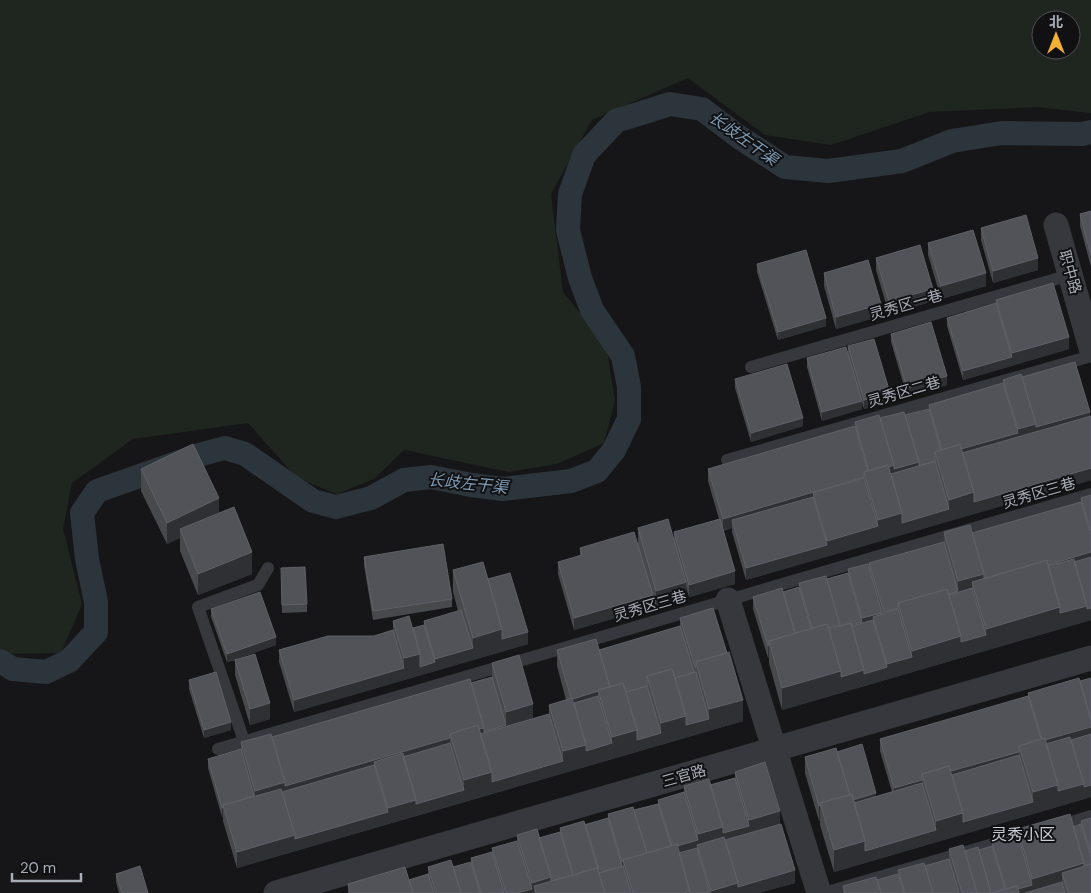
<svg xmlns="http://www.w3.org/2000/svg" width="1091" height="893" font-family="'DM Sans','Noto Sans SC',sans-serif">
	<style>
		.green { fill: #1e261f; fill-rule: evenodd }
		.lines { fill: none; stroke-linecap: round; stroke-linejoin: round }
		.canal { stroke: #2c353c; stroke-width: 24 }
		.lane { stroke: #37383d; stroke-width: 12 }
		.street { stroke: #37383d; stroke-width: 25 }
		.wall { fill: #47494d }
		.shaded-wall { fill: #2f3033 }
		.building { fill: #525359; stroke: #5f6168 }
		.labels { text-anchor: middle; stroke-width: 4; stroke-linejoin: round; paint-order: stroke }
		.street-label { font-size: 15px; fill: #a8adb8; stroke: #111113 }
		.water-label { font-size: 16px; font-style: italic; fill: #7f9bb3; stroke: #111113 }
		.neighbourhood-label { font-size: 16px; fill: #c9ccd4; stroke: #111113 }
	</style>
	<rect width="100%" height="100%" fill="#161618"/>
	<path class="green" d="M0,0H1091V113L1037,107L929,112L831,145L765,135L688,78L592,120L551,194L563,292L606,344L615,401L604,443L557,464L509,472L404,450L374,479L337,494L297,478L248,423L133,439L72,483L63,529L82,604L61,653L6,654L0,650ZM1041,20H1071V50H1041Z"/>
	<g class="lines">
		<path class="canal" d="M0,661L13,669L46,672L69,661L96,632V602L87,559L82,513L97,491L202,454L225,448L245,454L313,501L336,507L371,498L404,480L431,477L471,485L503,489L571,481L597,471L614,450L629,419V387L623,356L592,310L580,278L568,230L570,194L584,155L616,121L670,104L702,109L739,137L785,167L828,171L902,161L952,141L1002,133L1082,134L1091,132"/>
		<path class="lane" d="M751,367L1070,275
			M727,460L1091,356
			M244,741L198,607L258,585L268,568
			M218,749L1091,494
			M1055,827L1091,816
			M824,893L1007,840"/>
		<path class="street" d="M1056,225L1091,348
			M728,600L819,893
			M276,893L1091,658"/>
	</g>
	<path class="wall" d="M1091,211V267L1080,226V214Z
		M981,228L1038,270L993,283L981,240Z
		M928,243L986,286L941,299L928,255Z
		M876,258L933,301L889,314L876,270Z
		M757,264L826,326L778,340L757,272Z
		M824,273L881,316L836,329L824,286Z
		M996,300L1069,349L963,380L947,326V318L996,303Z
		M891,334L947,385L907,396L891,342Z
		M848,346L890,401L864,409L862,403V409L822,421L807,367V358L848,353Z
		M1022,377L1090,416L1091,480L746,580L732,532V528L723,531L735,584L689,597L686,587V598L656,607L653,596V607L574,630L558,574V562L580,556V548L638,543V528L674,540V532L719,519L708,481V469L855,426V422L905,415L929,409V405L1003,383V380Z
		M735,379L803,426L751,442L735,388Z
		M141,469L252,574L198,595L180,551V538L167,544L141,491Z
		M1091,495V620L782,710L769,663V658H768L753,609V597L783,592L799,587V583L827,579L848,573V569H869V563L944,542V532L972,533L1081,502V498Z
		M364,557L452,599V607L373,620L364,565Z
		M453,570L488,579L528,644L294,712L279,662V650L374,636L393,630V621L413,628L424,625V621L458,611L453,592Z
		M281,576L307,604V612L282,613Z
		M211,609L276,645L236,659L270,719L250,725L235,675V660L227,662L211,617Z
		M680,618L743,721L237,868L223,821V816L222,817L208,768V759L241,749V742L272,737L492,677V663L533,719L549,714V705L566,700L557,666V650H599L680,626Z
		M189,680L231,730L204,738L189,689Z
		M1028,693L1091,797L834,872L820,825V821H819L805,773V757L837,752L876,797L892,792L880,751V739L1028,696Z
		M735,772L780,824L795,883L758,893H348V884L409,880L428,874V867H453L471,862V858L492,852V848L517,841V835L539,838L560,832V828L585,824L608,818V814L634,810L658,804V800L684,792V786L710,785L735,778Z
		M1091,818V893H843V886L877,880L898,874V870L925,866L949,859V849L965,851L979,850L992,846V843L1018,835V829L1073,827L1081,825V821Z
		M116,874L148,893H119L116,882Z"/>
	<path class="shaded-wall" d="M1038,258V270L993,283V271Z
		M986,273V286L941,299V286Z
		M933,289V301L889,314V301Z
		M881,304V316L836,329V317Z
		M826,318V326L778,340V332Z
		M1069,337V349L963,380V371L1012,357V353Z
		M947,376V385L907,396V388Z
		M890,393V401L864,409V400Z
		M862,401V409L822,421V412Z
		M1090,412V424L960,454H943L1018,433V429L1036,424Z
		M803,418V426L751,442V433Z
		M919,462V466L888,483L869,472L894,465Z
		M1091,468V480L974,514V502Z
		M864,477V489L813,493V505L732,520V528L723,531V519Z
		M974,492V514L878,542V520L902,513L949,509V500Z
		M219,498V520L180,529V538L167,544V523Z
		M878,526V542L746,580V568L827,545V541Z
		M252,552V574L198,595V574Z
		M1091,552V564L972,582V599L958,603V581L984,574Z
		M735,571V584L689,597V585Z
		M686,582V598L656,607V591Z
		M653,595V607L574,630V618Z
		M1087,606L1091,608V620L864,686V674L887,667V664L912,657V651L961,636L986,635V629L1060,607Z
		M882,613V625L873,617V628L862,631V618Z
		M862,622V631L813,632L840,625Z
		M502,629L528,632V644L294,712V700L404,668V658L420,654L435,662V659L473,648V638Z
		M276,637V645L227,662V654Z
		M769,645V658H768V646Z
		M864,670V686L782,710V688L841,671Z
		M598,692V707L575,714L571,699Z
		M743,700V721L612,759V737L637,730L661,733V723L686,716L709,719V709Z
		M270,703V719L250,725V709Z
		M533,704V726L480,741L451,738L484,728L506,725V712Z
		M231,722V730L204,738V730Z
		M1091,727V743L1020,751L1042,741Z
		M450,738V750L374,762V772L255,798V791Z
		M612,743V759L388,824V808L416,800L464,790V780L492,772L563,761V751L586,745Z
		M1019,752V764L924,779Z
		M922,780V792L894,800V788Z
		M1084,784L1091,785V797L1033,814V792L1058,785Z
		M876,793V805H821Z
		M1033,802V814L834,872V850L865,841L936,830V821L963,813Z
		M820,805V821H819V806Z
		M222,808H223V816L222,817Z
		M780,811V832L697,845V856L679,862L672,848L698,840V834L723,827L749,826V820Z
		M388,812V824L237,868V852L295,835Z
		M622,862H623V878L601,885L597,874V886L572,893H536L534,886V893H517L532,889V883L551,877V887L574,880V877L599,869V873L622,866Z
		M1084,863V877L1062,873V892L1057,893H1007V892L1032,885V879Z
		M795,870V883L758,893H711V891L738,883Z"/>
	<path class="building" d="M1091,211V255L1080,214Z
		M1026,215L1038,258L993,271L981,228Z
		M973,230L986,273L941,286L928,243Z
		M920,245L933,289L889,301L876,258Z
		M806,250L826,318L778,332L757,264Z
		M868,260L881,304L836,317L824,273Z
		M1053,283L1069,337L1012,353L996,300Z
		M996,303L1012,357L963,371L947,318Z
		M931,322L947,376L907,388L891,334Z
		M874,339L890,393L864,400L848,346Z
		M846,347L862,401L822,412L807,358Z
		M1075,362L1090,412L1036,427V424L1022,377Z
		M787,364L803,418L751,433L735,379Z
		M1021,374L1036,424L1018,429L1003,380Z
		M1003,383L1018,433L961,449L960,444L942,450L929,405Z
		M929,409L941,450L935,452V461L919,466V462L905,415Z
		M904,412L919,462L894,469V465L880,418Z
		M879,415L894,465L889,467L888,465L869,471L855,422Z
		M1091,416V468L974,502V492L962,453Z
		M855,426L868,471L864,472V477L723,519L708,469Z
		M193,444L219,498L167,523L141,469Z
		M960,444L974,492L949,500L935,452Z
		M935,461L949,509L902,523V513L891,474Z
		M888,465L902,513L878,520L864,472Z
		M864,478L878,526L827,541L813,493Z
		M1091,495V531L1081,498Z
		M813,497L827,545L746,568L732,520Z
		M1081,502L1091,535V552L1048,565L1047,560L984,579V574L972,533Z
		M234,507L252,552L198,574L180,529Z
		M668,519L686,582L656,591L638,528Z
		M720,519L735,571L689,585L674,532Z
		M970,525L984,574L958,581L944,532Z
		M634,532L653,595L574,618L558,562L582,555L580,548Z
		M944,542L958,591L948,594L947,589L898,603V608L884,612L869,563Z
		M443,544L452,599L373,611L364,557Z
		M1091,557V608L1087,609V606L1074,562Z
		M1074,559L1087,606L1060,613V607L1048,566Z
		M1047,560L1060,607L986,629L972,582Z
		M483,562L502,629L473,638L453,570Z
		M868,564L882,613L862,618L848,569Z
		M305,567L307,604L282,605L281,568Z
		M510,573L528,632L502,639V629L488,579Z
		M848,573L862,622L851,625V623L840,626L827,579Z
		M826,576L840,625L828,628L827,624L812,628L799,583Z
		M799,587L811,629L795,633L783,592Z
		M782,588L795,633L769,641V645L768,646L753,597Z
		M972,588L986,635L961,642V636L949,595Z
		M947,589L961,636L912,651L898,603Z
		M260,592L276,637L227,654L211,609Z
		M713,608L727,653L696,662V667H695L680,618Z
		M898,609L912,657L887,664L873,617Z
		M461,610L473,648L435,659L424,621Z
		M409,616L420,654L404,658L393,621Z
		M873,620L887,667L864,674V670L852,626Z
		M851,623L864,670L841,677V671L829,629Z
		M827,624L841,671L782,688L769,641Z
		M424,625L435,662L420,667V654L413,628Z
		M680,626L694,672L675,678L672,669L647,676V686L626,692L623,683L610,687L599,650Z
		M393,630L404,668L294,700L279,650L328,636H374Z
		M596,639L610,687L598,690V691L573,699L572,698H571L557,650Z
		M729,652L743,700L709,709L696,662Z
		M255,654L270,703L250,709L235,660Z
		M519,655L533,704L506,712L492,663Z
		M672,669L686,716L661,723L647,676Z
		M216,672L231,722L204,730L189,680Z
		M696,672L709,719L686,725V716L675,678Z
		M492,677L506,725L484,732V728L471,683Z
		M1079,678L1091,720V727L1045,740V738L1042,739L1028,693Z
		M1091,678V720L1080,681Z
		M470,679L484,728L479,729L478,725L450,734V738L285,786V782L272,737Z
		M623,683L637,730L612,737L598,690Z
		M647,686L661,733L637,740V730L626,692Z
		M598,696L612,743L586,751V745L574,703Z
		M1028,696L1041,739L1019,746V752L951,771L949,766L922,774V780L894,788L880,739Z
		M572,698L586,745L563,751L549,705Z
		M549,714L563,761L492,782V772L480,734Z
		M478,725L492,772L464,780L450,734Z
		M271,734L285,782L255,791L241,742Z
		M1091,734V785L1084,787V784L1071,740Z
		M1070,737L1084,784L1058,791V785L1046,744Z
		M1045,738L1058,785L1033,792L1019,746Z
		M450,743L464,790L416,804V800L403,757Z
		M862,744L876,793L853,800L852,794L850,795L837,752Z
		M836,748L850,795L820,803V805L819,806L805,757Z
		M241,749L254,796L223,805V808H222L208,759Z
		M403,753L416,800L388,808L374,762Z
		M1019,755L1033,802L963,822V813L952,775Z
		M765,762L780,811L749,820L735,772Z
		M374,765L388,812L295,839V835L282,792Z
		M949,766L963,813L936,821L922,774Z
		M735,778L749,826L723,833V827L710,785Z
		M709,779L723,827L698,834L684,786Z
		M922,783L936,830L865,851V841L854,803Z
		M281,789L295,835L237,852L223,805Z
		M684,792L698,840L677,846V844L672,846L658,800Z
		M852,794L865,841L834,850L820,803Z
		M658,804L671,846L647,853L634,810Z
		M633,807L647,853L623,860L622,862L608,814Z
		M1070,814L1084,863L1032,879L1018,829Z
		M608,818L622,866L599,873L585,825Z
		M1091,818V853L1081,821Z
		M584,821L599,869L597,868L573,875L560,828Z
		M781,824L795,870L738,887V883L725,840Z
		M1081,824L1091,857V864L1084,866V863L1073,827Z
		M537,829L551,877L532,883L517,835Z
		M560,832L573,875L551,881V877L539,838Z
		M1018,835L1032,885L1018,889L1017,886L1006,889L992,843Z
		M724,837L738,883L711,891L697,845Z
		M517,841L532,889L517,893H506L492,848Z
		M677,844L690,891L684,893H633L623,860Z
		M963,845L977,893H962L949,849Z
		M992,846L1005,889L991,893L979,850Z
		M978,847L991,893H977L965,851Z
		M697,848L710,893H690L679,853Z
		M492,852L504,893H481L471,858Z
		M949,859L959,893H933L925,866Z
		M451,860L461,893H436L428,867Z
		M471,862L480,893H461L453,867Z
		M924,863L933,893H905L898,870Z
		M1091,864V893H1068L1062,873Z
		M140,866L148,893H122L116,874Z
		M623,866L631,893H605L599,873Z
		M405,867L413,893H350L348,884Z
		M597,868L605,893H536L534,886Z
		M428,874L434,893H413L409,880Z
		M898,874L904,893H881L877,880Z
		M876,877L881,893H845L843,886Z
		M1062,882L1065,893H1025Z
		M1017,886L1019,893H992Z"/>
	<g class="labels">
		<g class="street-label">
			<text transform="translate(1070 272) rotate(74)" y="5">职中路</text>
			<text transform="translate(906 305) rotate(-16)" y="5">灵秀区一巷</text>
			<text transform="translate(904 392) rotate(-16)" y="5">灵秀区二巷</text>
			<text transform="translate(1039 493) rotate(-16)" y="5">灵秀区三巷</text>
			<text transform="translate(650 606) rotate(-16)" y="5">灵秀区三巷</text>
			<text transform="translate(684 776) rotate(-16)" y="5">三官路</text>
		</g>
		<g class="water-label">
			<text transform="translate(744 138) rotate(35)" y="6">长歧左干渠</text>
			<text transform="translate(468 483) rotate(6)" y="6">长歧左干渠</text>
		</g>
		<g class="neighbourhood-label">
			<text x="1023" y="840">灵秀小区</text>
		</g>
	</g>
	<g transform="translate(1056 35)"><circle r="24" fill="#111113" stroke="#4d4f55"/>
	<path d="M0-4L9 19L0 12L-9 19Z" fill="#f2b134"/>
	<text y="-8" font-size="14" font-weight="bold" text-anchor="middle" fill="#a8adb8">北</text>
	</g>
	<path d="M12 873v8h69v-8" fill="none" stroke="#a8adb8" stroke-width="2.5"/>
	<text x="20" y="873" font-size="15" fill="#a8adb8" stroke="#111113" stroke-width="4" paint-order="stroke">20 m</text>
</svg>
